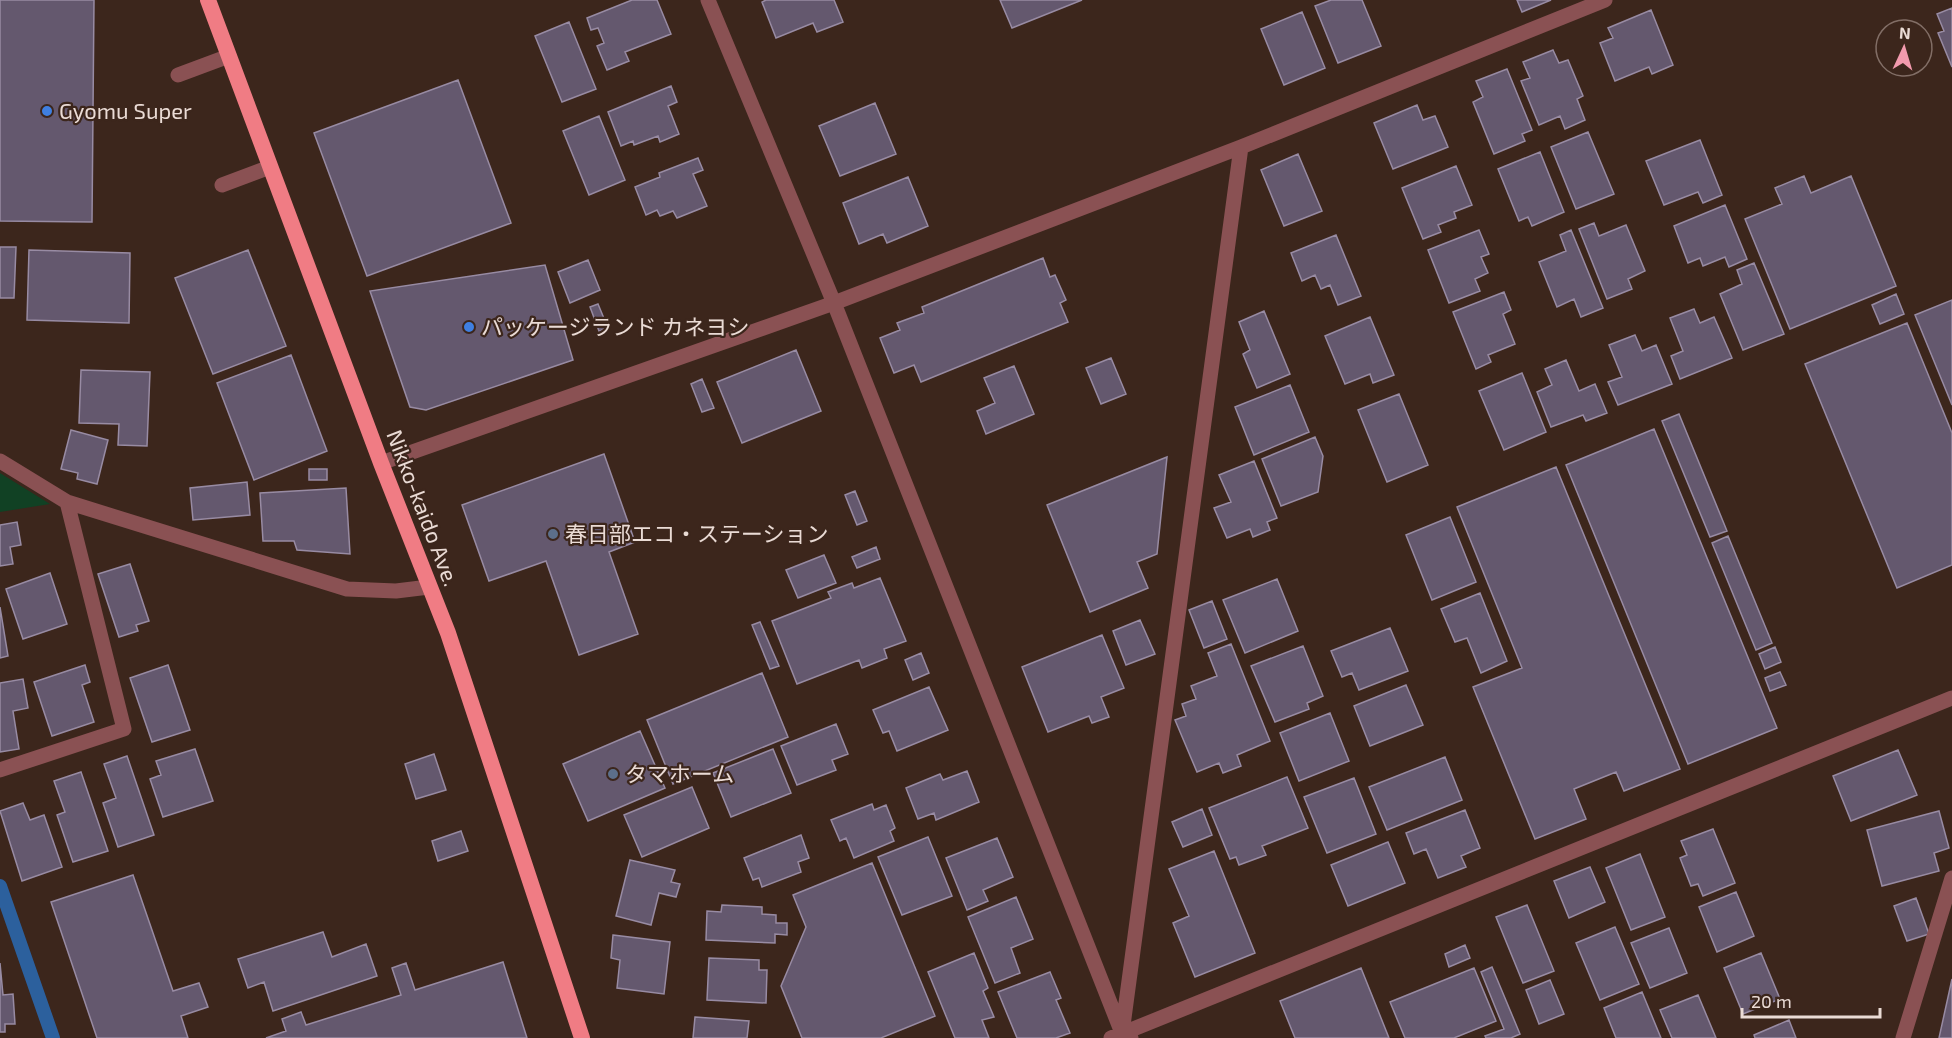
<svg xmlns="http://www.w3.org/2000/svg" width="1952" height="1038" font-family="'Exo 2','Noto Sans JP',sans-serif">
	<style>
		.green { fill: #114124 }
		.lines { fill: none; stroke-linecap: round; stroke-linejoin: round }
		.stream { stroke: #2c609d; stroke-width: 14 }
		.building { fill: #64586e; stroke: #988ba3; stroke-width: 1.5 }
		.service { stroke: #8a5153; stroke-width: 15 }
		.minor { stroke: #8a5153; stroke-width: 15 }
		.trunk { stroke: #f07c84; stroke-width: 16 }
		.shop-dot { fill: #3f7fe0; stroke: #3c261c; stroke-width: 2 }
		.service-dot { fill: #5c6f8a; stroke: #3c261c; stroke-width: 2 }
		.labels { text-anchor: middle; stroke-width: 4.5; stroke-linejoin: round; paint-order: stroke }
		.poi-label { font-size: 22px; fill: #eadbd5; stroke: #3c261c; text-anchor: start }
		.street-label { font-size: 22px; fill: #eadbd5; stroke: #3c261c }
	</style>
	<rect width="100%" height="100%" fill="#3c261c"/>
	<path class="green" d="M0,473L50,504L0,512Z"/>
	<g class="lines">
		<path class="stream" d="M0,886L53,1038"/>
	</g>
	<path class="building" d="M0,0H94L92,222L0,221Z
		M632,0H657L671,34L625,52L629,61L607,70L597,46L604,43L598,28L591,30L587,18Z
		M766,0H834L843,22L817,32L813,23L776,38L762,2Z
		M1000,0H1082L1012,28Z
		M1331,0H1362L1381,46L1338,63L1315,6Z
		M1517,0H1551L1522,12Z
		M1952,8V67L1938,33L1944,31L1937,14Z
		M1651,10L1673,65L1652,74L1649,67L1615,81L1600,43L1613,38L1608,28Z
		M1302,12L1325,68L1284,85L1261,29Z
		M569,22L596,89L562,102L535,36Z
		M1553,50L1559,63L1568,60L1583,96L1577,99L1585,120L1565,129L1560,116L1539,125L1521,81L1530,78L1523,62Z
		M1507,69L1532,130L1522,134L1525,141L1494,154L1473,102L1483,97L1476,81Z
		M458,80L511,223L367,276L314,133Z
		M671,86L677,102L668,106L679,134L660,142L658,136L634,145L633,141L621,146L608,112Z
		M875,103L896,154L840,176L819,126Z
		M1417,105L1423,120L1435,116L1448,147L1393,169L1374,123Z
		M599,116L625,180L589,195L563,131Z
		M1588,132L1614,194L1576,209L1551,147Z
		M1700,140L1722,195L1703,203L1698,192L1664,205L1646,161Z
		M1540,152L1564,212L1532,226L1528,217L1519,221L1498,169Z
		M1298,154L1322,211L1284,226L1261,170Z
		M698,158L703,170L693,174L707,206L677,218L673,211L660,216L657,210L646,215L635,187L660,177L659,173Z
		M1456,166L1472,205L1454,212L1456,218L1438,225L1441,232L1423,239L1402,188Z
		M1804,176L1811,193L1851,176L1896,286L1790,329L1745,219L1782,204L1775,188Z
		M908,177L928,226L887,243L883,234L859,244L843,203Z
		M1725,205L1747,259L1729,267L1725,257L1703,266L1700,258L1688,263L1674,226Z
		M1594,223L1599,236L1626,225L1645,271L1628,279L1632,289L1607,299L1579,229Z
		M1479,230L1489,254L1481,257L1488,273L1475,279L1480,291L1449,303L1428,250Z
		M1571,230L1603,308L1581,317L1574,299L1557,307L1539,262L1566,251L1560,235Z
		M1336,235L1361,296L1338,305L1330,285L1321,289L1315,275L1302,281L1291,253Z
		M0,247H16L14,298H0Z
		M29,250L130,253L129,323L27,320Z
		M248,250L286,346L213,374L175,278Z
		M1043,258L1050,277L1055,275L1066,300L1060,303L1068,322L921,382L914,365L894,373L880,338L900,330L897,323L924,313L922,307Z
		M588,260L600,290L570,303L558,272Z
		M1754,263L1784,334L1743,350L1720,294L1742,284L1737,270Z
		M545,265L573,360L426,410L410,407L370,291Z
		M1504,292L1511,310L1503,314L1515,344L1488,355L1491,362L1476,369L1453,312Z
		M1896,294L1904,314L1880,324L1872,305Z
		M1952,300V405L1915,315Z
		M598,304L608,328L599,331L590,307Z
		M1694,309L1700,323L1714,317L1732,358L1680,379L1671,356L1683,351L1670,318Z
		M1264,311L1290,374L1257,388L1243,354L1250,350L1239,322Z
		M1370,317L1394,375L1373,383L1370,374L1345,384L1325,336Z
		M1907,323L1952,433V565L1897,588L1805,364Z
		M1635,335L1642,351L1656,345L1672,384L1618,405L1608,382L1622,377L1609,345Z
		M796,350L821,411L742,443L717,382Z
		M291,355L327,451L254,480L217,383Z
		M1111,358L1126,394L1101,404L1086,368Z
		M1566,360L1579,391L1595,384L1607,413L1586,421L1583,415L1551,427L1537,392L1552,385L1545,369Z
		M1014,366L1034,414L986,434L977,411L995,403L984,378Z
		M81,370L150,372L147,446L118,445L119,424L79,423Z
		M1522,373L1546,432L1504,450L1479,391Z
		M702,379L714,408L702,412L691,384Z
		M1290,385L1309,432L1254,455L1235,407Z
		M1399,394L1428,465L1387,482L1358,410Z
		M1679,414L1727,531L1710,537L1662,421Z
		M1654,429L1777,728L1688,764L1566,465Z
		M71,430L108,440L97,484L77,479L78,473L61,469Z
		M1315,437L1323,456L1318,492L1281,506L1262,459Z
		M604,454L635,542L609,552L638,634L579,655L546,561L489,581L462,505Z
		M1167,457L1157,554L1137,562L1148,588L1090,612L1047,505Z
		M1254,461L1277,518L1267,522L1270,530L1253,537L1250,529L1227,538L1214,508L1231,502L1219,475Z
		M1556,467L1680,769L1624,791L1616,772L1574,789L1586,819L1535,839L1473,687L1522,668L1457,507Z
		M309,469H327V480H309Z
		M247,482L250,515L193,520L190,488Z
		M346,488L350,554L297,550L294,541H263L260,493Z
		M855,491L867,521L857,525L845,495Z
		M1450,517L1476,582L1432,600L1406,535Z
		M17,522L21,545L10,547L13,564L0,566V525Z
		M1728,536L1772,643L1756,650L1712,543Z
		M876,547L880,559L857,568L852,557Z
		M824,555L836,583L798,598L786,570Z
		M130,564L149,621L136,625L138,631L119,637L98,574Z
		M50,573L67,624L23,639L6,589Z
		M880,578L906,641L884,649L887,658L862,668L859,660L797,684L772,621L831,598L828,592L852,583L854,588Z
		M1277,579L1298,631L1245,653L1223,600Z
		M1480,593L1507,661L1481,673L1467,638L1455,642L1441,609Z
		M1212,601L1227,639L1204,648L1189,610Z
		M0,607L8,656L0,658Z
		M1140,620L1155,654L1126,665L1113,631Z
		M760,622L779,666L770,669L752,625Z
		M1390,628L1408,671L1359,690L1352,673L1342,677L1331,651Z
		M1102,635L1124,688L1101,697L1109,717L1092,723L1089,716L1048,732L1022,667Z
		M1231,644L1270,741L1237,755L1241,766L1223,773L1219,763L1197,772L1175,720L1186,716L1182,704L1196,699L1191,686L1217,676L1208,653Z
		M1303,646L1323,696L1307,703L1309,709L1275,722L1251,666Z
		M1775,647L1781,662L1765,669L1759,654Z
		M921,653L929,673L913,680L905,660Z
		M85,665L90,682L82,685L94,722L52,736L34,682Z
		M168,665L190,730L152,742L130,678Z
		M1780,672L1786,685L1770,691L1765,678Z
		M762,673L788,737L673,784L647,720Z
		M23,679L28,708L13,711L19,749L0,752V683Z
		M1406,685L1423,725L1370,746L1354,706Z
		M929,687L948,730L897,751L889,731L883,733L873,710Z
		M1330,713L1349,761L1299,781L1280,733Z
		M836,724L848,754L832,760L836,770L797,785L781,746Z
		M640,731L665,788L588,821L563,764Z
		M195,749L213,801L163,817L150,779L161,775L156,761Z
		M773,749L791,793L731,817L713,773Z
		M1898,750L1917,795L1851,821L1833,776Z
		M434,754L446,790L416,799L405,764Z
		M127,756L154,835L118,847L103,803L116,798L104,764Z
		M1445,757L1462,800L1387,830L1369,787Z
		M967,771L979,802L936,820L934,813L918,819L906,788L940,774L943,780Z
		M81,772L108,851L73,862L57,815L65,812L54,781Z
		M1287,777L1308,828L1262,846L1266,855L1239,865L1236,857L1230,859L1209,808Z
		M1354,778L1376,834L1327,853L1304,797Z
		M692,787L709,828L642,857L624,815Z
		M23,803L30,820L44,815L62,867L22,881L0,811Z
		M872,804L874,810L886,805L895,828L890,831L894,841L854,858L846,838L840,841L831,820Z
		M1202,809L1212,835L1183,847L1172,822Z
		M1465,810L1480,848L1461,856L1466,867L1438,878L1426,849L1414,854L1406,833Z
		M1939,811L1949,848L1934,853L1939,871L1882,886L1867,830Z
		M1713,829L1735,883L1703,896L1698,884L1691,886L1680,858L1687,855L1681,841Z
		M461,831L468,851L438,861L432,841Z
		M801,835L809,858L798,862L801,872L762,887L759,878L753,880L744,858Z
		M928,837L952,896L902,915L878,857Z
		M997,838L1013,877L983,890L988,901L967,910L946,858Z
		M1388,842L1405,883L1348,906L1331,865Z
		M1214,851L1255,953L1195,977L1173,923L1189,916L1169,869Z
		M1640,854L1665,917L1631,930L1606,868Z
		M630,860L675,870L671,882L680,884L676,897L659,893L651,925L616,916Z
		M872,863L935,1016L881,1038H802L781,986L806,927L793,895Z
		M1590,867L1605,902L1569,918L1554,881Z
		M133,875L173,991L199,983L208,1007L181,1016L188,1038H97L51,902Z
		M1736,892L1754,936L1717,952L1699,907Z
		M1016,897L1033,939L1011,948L1020,973L995,983L968,917Z
		M1916,898L1929,934L1907,941L1894,906Z
		M722,905L762,907V914L776,915V923H787V935L775,934V943L706,940L707,911L721,912Z
		M1527,905L1554,971L1523,983L1496,917Z
		M1615,927L1639,984L1600,1000L1576,943Z
		M1669,928L1687,973L1650,988L1631,943Z
		M323,932L332,957L366,944L377,976L273,1011L264,982L248,988L238,959Z
		M613,935L670,942L664,994L617,988L620,960L611,958Z
		M1465,945L1470,958L1449,967L1445,954Z
		M974,953L988,988L983,991L994,1017L982,1020L989,1038H955L928,972Z
		M1761,953L1780,999L1743,1014L1724,968Z
		M709,958L759,960V970H767L766,1003L707,1000Z
		M503,962L527,1038H266L286,1031L282,1019L301,1012L306,1025L401,995L392,968L406,963L415,990Z
		M0,963L3,995L13,994L15,1024H5V1032H0Z
		M1492,967L1520,1034L1511,1038H1486L1485,1036L1504,1029L1481,972Z
		M1361,968L1389,1038H1295L1280,1001Z
		M1474,968L1496,1021L1454,1038H1405L1390,1002Z
		M1050,972L1061,998L1056,1000L1070,1033L1056,1038H1017L998,992Z
		M1952,979V1038H1939Z
		M1550,980L1564,1014L1539,1024L1526,990Z
		M1642,992L1661,1038H1616L1604,1008Z
		M1698,995L1716,1038H1672L1660,1010Z
		M695,1017L749,1021L747,1038H693Z
		M1789,1020L1796,1038H1755L1754,1035Z"/>
	<g class="lines">
		<path class="service" d="M178,75L229,56
			M222,185L270,167"/>
		<path class="minor" d="M708,0L834,303L1122,1033L1131,1038
			M0,461L67,502L347,589L396,591L429,587
			M381,463L834,303L1241,147L1605,0
			M0,770L124,729L67,502
			M1122,1033L1241,147
			M1111,1038L1952,698
			M1903,1038L1952,878"/>
		<path class="trunk" d="M208,0L381,463L448,633L582,1038"/>
	</g>
	<g class="shop-dot">
		<circle cx="47" cy="111" r="6"/>
		<circle cx="469" cy="327" r="6"/>
	</g>
	<g class="service-dot">
		<circle cx="553" cy="534" r="6"/>
		<circle cx="613" cy="774" r="6"/>
	</g>
	<g class="labels">
		<g class="poi-label">
			<text x="59" y="119">Gyomu Super</text>
			<text x="481" y="335">パッケージランド カネヨシ</text>
			<text x="565" y="542">春日部エコ・ステーション</text>
			<text x="625" y="782">タマホーム</text>
		</g>
		<g class="street-label">
			<text transform="translate(423 508) rotate(69)" y="8">Nikko-kaido Ave.</text>
		</g>
	</g>
	<g transform="translate(1904 48) rotate(4)"><circle r="28" fill="#3c261c" stroke="#826e66" stroke-width="1.5"/>
	<path d="M0-4.5L10 22L0 15L-10 22Z" fill="#f29aad"/>
	<text y="-9" font-size="16" font-weight="bold" text-anchor="middle" fill="#eadbd5">N</text>
	</g>
	<path d="M1742 1008v9h138v-9" fill="none" stroke="#eadbd5" stroke-width="3"/>
	<text x="1751" y="1008" font-size="18" fill="#eadbd5" stroke="#3c261c" stroke-width="4.5" paint-order="stroke">20 m</text>
</svg>
